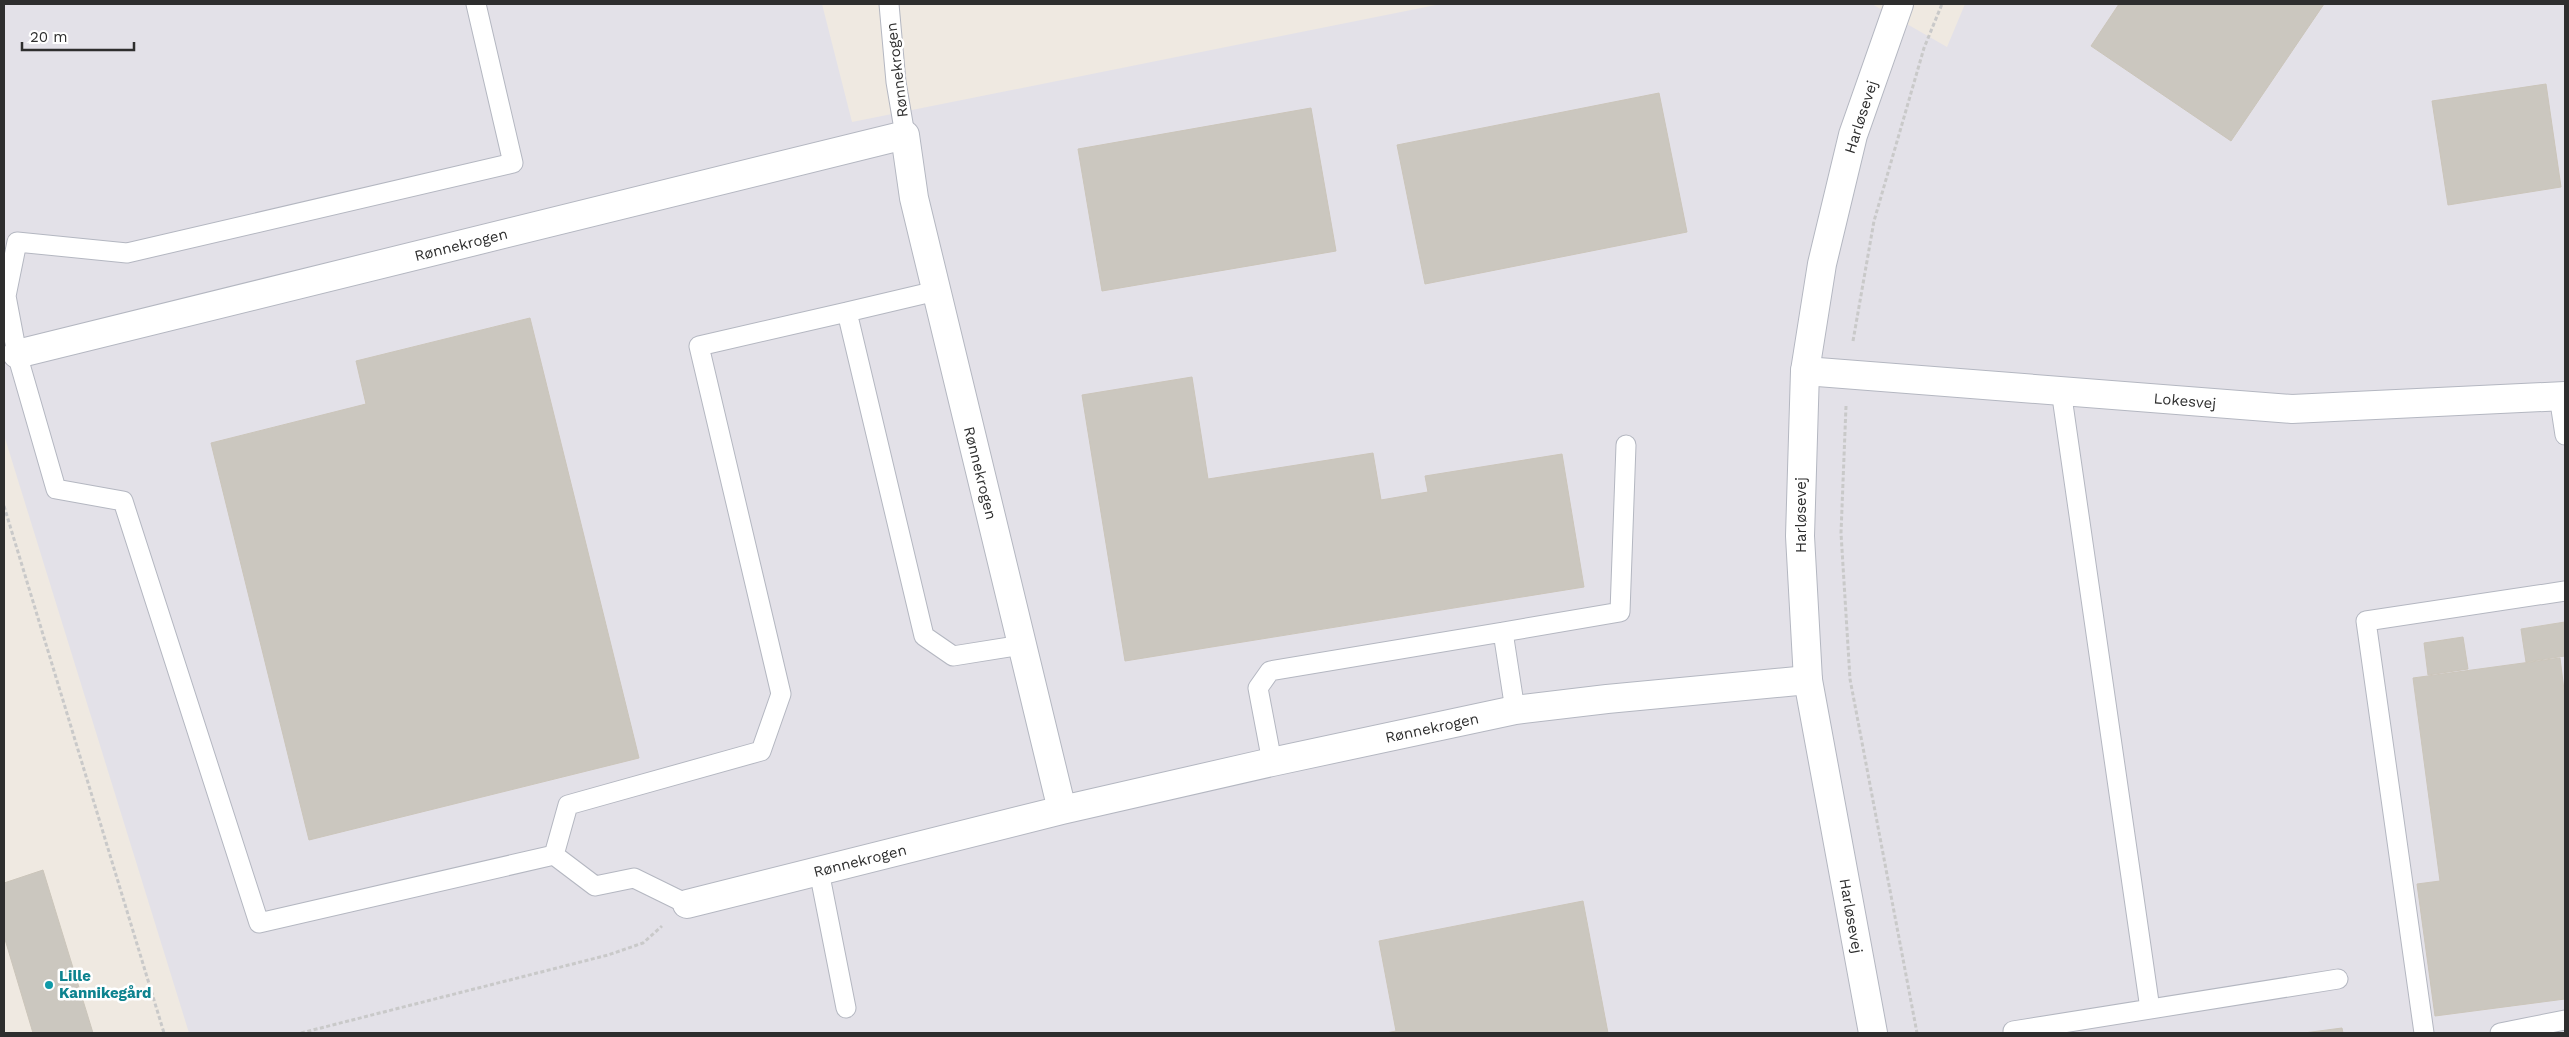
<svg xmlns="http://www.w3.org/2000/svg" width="2569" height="1037" font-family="'Work Sans',sans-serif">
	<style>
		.industrial { fill: #e3e1e8 }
		.building { fill: #cbc7bf; stroke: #cbc5ba }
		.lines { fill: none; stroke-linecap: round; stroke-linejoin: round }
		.service-casing { stroke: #b4b7c1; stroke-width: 21 }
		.minor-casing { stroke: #b4b7c1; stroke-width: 30 }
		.tertiary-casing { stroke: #b4b7c1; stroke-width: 30 }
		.path { stroke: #c9c9c9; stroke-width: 3; stroke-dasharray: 4 2.5; stroke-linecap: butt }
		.service { stroke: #fff; stroke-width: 19 }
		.minor { stroke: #fff; stroke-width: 28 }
		.tertiary { stroke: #fff; stroke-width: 28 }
		.culture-dot { fill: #0f9aa8; stroke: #fff; stroke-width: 2 }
		.labels { text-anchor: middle; stroke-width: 5; stroke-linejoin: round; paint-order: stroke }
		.street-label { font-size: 15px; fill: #2e2e2e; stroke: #fff }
		.culture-label { font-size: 15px; font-weight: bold; fill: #0d838f; stroke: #fff; text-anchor: start }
	</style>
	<rect width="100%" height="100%" fill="#efe9e1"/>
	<path class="industrial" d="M4,4H822L852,122L1441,4H1872L1947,47L1965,4H2565V1033H189L4,435Z"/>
	<path class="building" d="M2119,4H2324L2231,141L2091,46Z
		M2546,84L2561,187L2448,205L2432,101Z
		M1659,93L1687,232L1425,284L1397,145Z
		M1311,108L1336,251L1102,291L1078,149Z
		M530,318L639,758L309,840L211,443L366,404L356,361Z
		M1192,377L1208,479L1373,453L1381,500L1428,492L1425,476L1562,454L1584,587L1125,661L1082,395Z
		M2565,622V656L2526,662L2521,629Z
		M2463,637L2468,669L2428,675L2424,643Z
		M2560,658L2565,698V999L2435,1016L2417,884L2440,881L2413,678Z
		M43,870L93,1033H33L4,936V883Z
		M1583,901L1608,1033H1386L1396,1031L1379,941Z
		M2342,1028L2343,1033H2304Z"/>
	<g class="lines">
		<defs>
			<path id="service" d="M476,4L513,163L127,253L17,242L6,296L17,354L56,489L123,501L259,923L554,855L595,886L634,878L687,904
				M889,4L896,82L905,135
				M936,291L847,312L924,636L953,656L1022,645
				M2061,390L2150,1009
				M2559,396L2565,435
				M1503,632L1620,612L1626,445
				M1272,762L1258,688L1270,671L1503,632L1515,710
				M554,855L568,805L761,751L781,694L699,346L847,312
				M819,871L846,1008
				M2013,1031L2338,979
				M2424,1033L2366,621L2565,591
				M2500,1033L2565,1020"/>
			<path id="minor" d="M17,354L905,135L914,198L1062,810
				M1805,371L2292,409L2565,396
				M687,904L1062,810L1272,762L1515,710L1607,699L1808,680"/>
			<path id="tertiary" d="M1873,1033L1808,680L1800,536L1805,371L1822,264L1853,135L1899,4"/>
		</defs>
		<use href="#service" class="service-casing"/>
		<use href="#minor" class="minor-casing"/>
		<use href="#tertiary" class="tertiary-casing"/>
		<path class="path" d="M1853,341L1874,221L1924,48L1942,4
			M1846,406L1841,533L1850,679L1917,1033
			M4,506L164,1033
			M301,1033L608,955L643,943L662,926"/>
		<use href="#service" class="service"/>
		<use href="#minor" class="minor"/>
		<use href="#tertiary" class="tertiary"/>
	</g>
	<circle class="culture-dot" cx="49" cy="985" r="5"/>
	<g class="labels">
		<g class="street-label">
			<text transform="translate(897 70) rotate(-97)" y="5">Rønnekrogen</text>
			<text transform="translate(1861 117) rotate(-72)" y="5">Harløsevej</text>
			<text transform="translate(461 245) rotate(-14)" y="5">Rønnekrogen</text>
			<text transform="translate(2185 401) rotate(5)" y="5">Lokesvej</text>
			<text transform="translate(980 473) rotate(76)" y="5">Rønnekrogen</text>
			<text transform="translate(1801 515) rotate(-90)" y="5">Harløsevej</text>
			<text transform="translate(1432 728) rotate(-12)" y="5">Rønnekrogen</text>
			<text transform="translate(860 861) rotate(-14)" y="5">Rønnekrogen</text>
			<text transform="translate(1851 916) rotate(80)" y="5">Harløsevej</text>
		</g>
		<g class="culture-label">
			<text x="59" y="981">Lille<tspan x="59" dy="17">Kannikegård</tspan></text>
		</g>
	</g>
	<rect width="2569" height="1037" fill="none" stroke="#2e2e2e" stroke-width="10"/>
	<path d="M22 42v8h112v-8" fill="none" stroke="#2e2e2e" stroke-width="2.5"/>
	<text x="30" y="42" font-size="15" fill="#2e2e2e" stroke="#ffffff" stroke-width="4" paint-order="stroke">20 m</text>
</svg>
